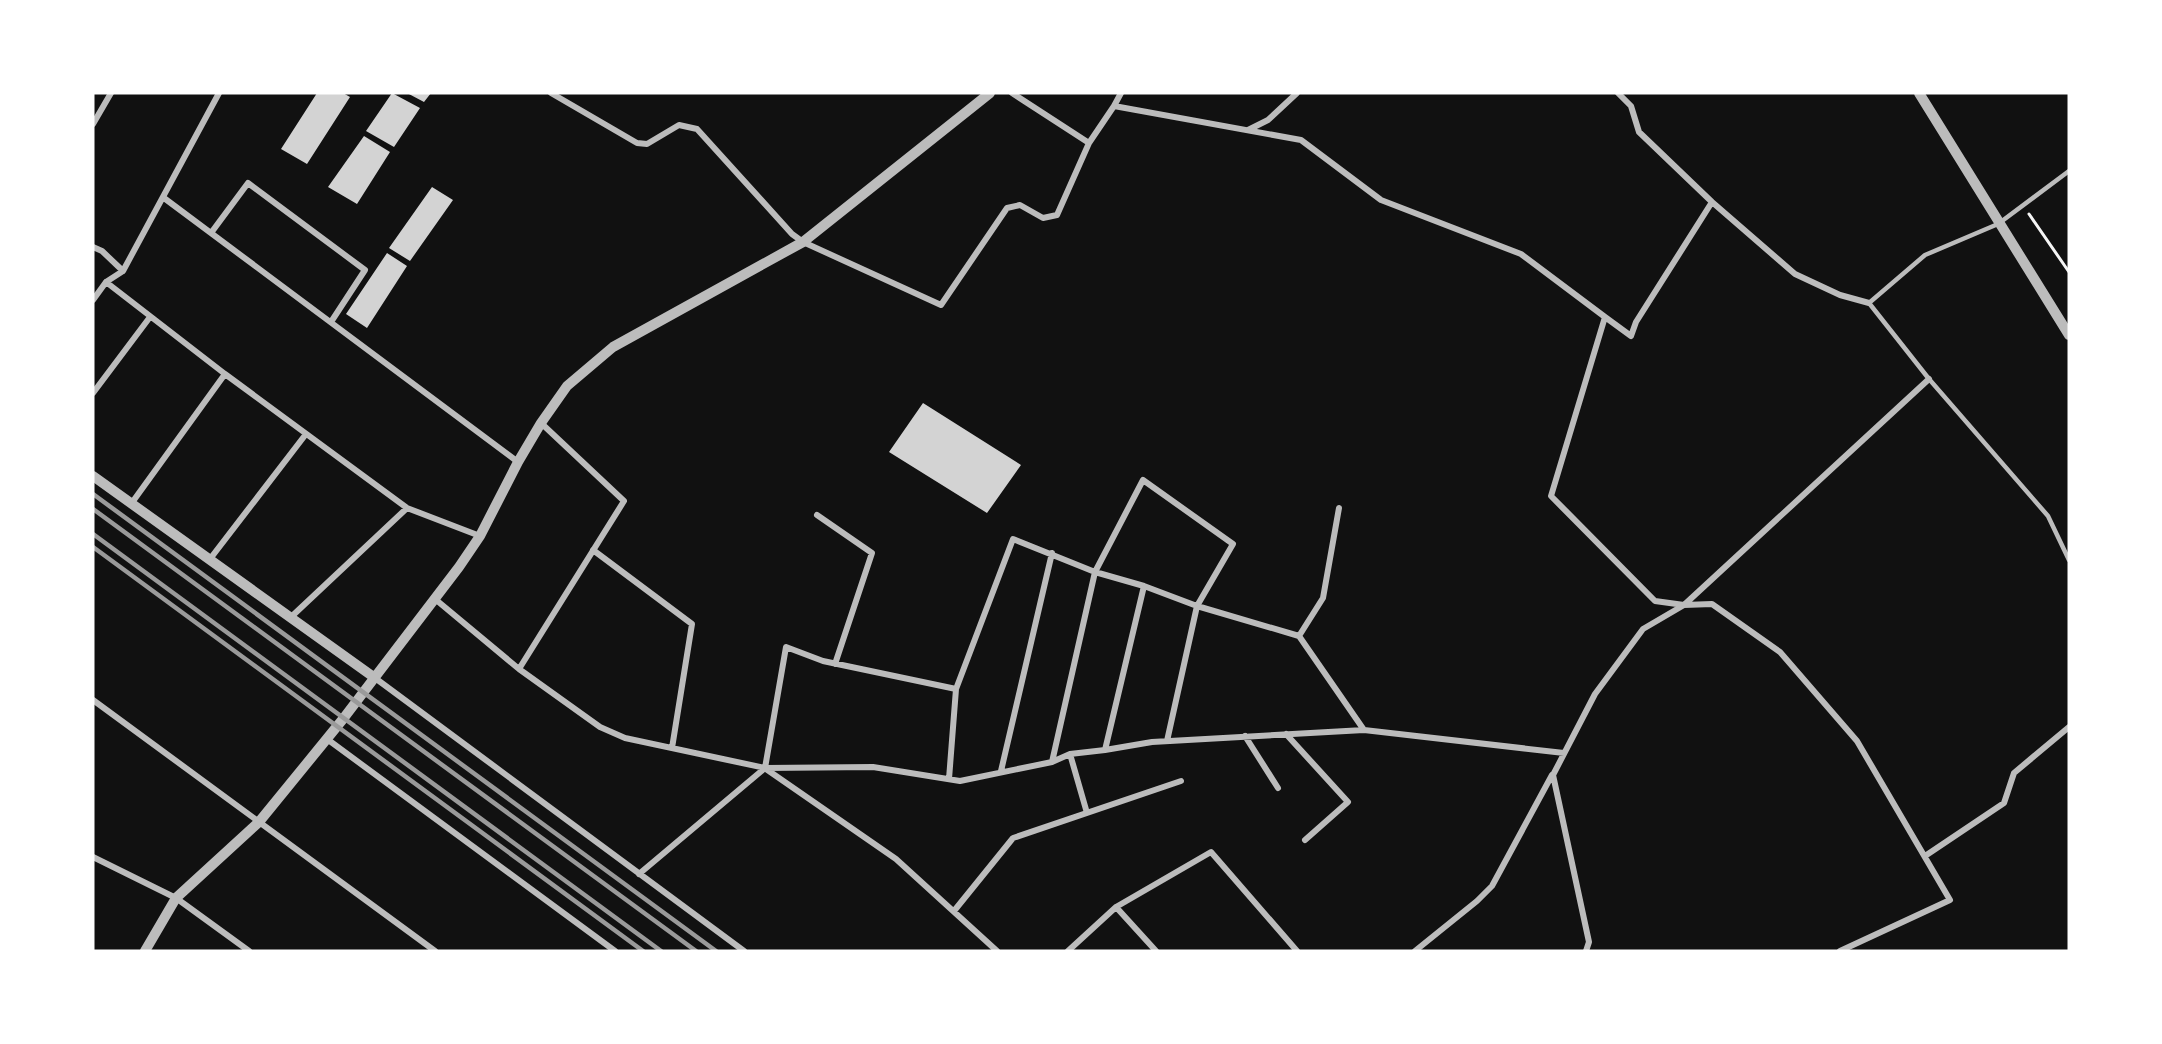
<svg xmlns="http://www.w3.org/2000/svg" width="2162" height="1044" font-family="'Public Sans',sans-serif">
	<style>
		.building { fill: #d3d3d3 }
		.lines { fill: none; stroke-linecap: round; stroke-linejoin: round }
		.path { stroke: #f5f5f5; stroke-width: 3 }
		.service { stroke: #bcbcbc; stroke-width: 4.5 }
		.minor { stroke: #bcbcbc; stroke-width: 6 }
		.tertiary { stroke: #bcbcbc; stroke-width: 10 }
		.rail { stroke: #9a9a9a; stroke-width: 4.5 }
	</style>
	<rect width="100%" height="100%" fill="#111"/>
	<path class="building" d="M317,93H343L350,97L307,164L281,149Z
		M392,93L420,108L394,147L366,131Z
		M407,93H431L424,102Z
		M364,136L390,152L357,204L328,187Z
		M432,187L453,200L410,261L389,248Z
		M387,253L407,266L367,328L346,314Z
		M923,403L1021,465L987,513L889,452Z"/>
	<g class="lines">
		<path class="path" d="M2029,214L2069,272"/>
		<path class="service" d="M2069,171L1998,224L1925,255L1869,303L1929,379L2048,516L2069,560"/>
		<path class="minor" d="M551,93L637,143L647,144L679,125L697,129L792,234L803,242L941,305L1007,208L1020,205L1043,218L1057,215L1089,143
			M1012,93L1089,143L1114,106L1301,140L1381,200L1521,254L1605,317L1551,496L1655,601L1684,605L1712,604L1780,652L1857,741L1950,900L1840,951
			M1618,93L1631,106L1639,132L1712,202L1795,274L1840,295L1869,303
			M1114,106L1121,93
			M93,124L111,93
			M1248,130L1268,120L1297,93
			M164,198L518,462
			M211,233L248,183L365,270L331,322
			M93,247L102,251L123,271L106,282L225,374L407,508L480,536
			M123,271L219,93
			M93,300L106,282
			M1605,317L1631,336L1636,322L1712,202
			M93,393L150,317
			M131,504L225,374
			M817,515L872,553L835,664
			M593,550L692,624L672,748
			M210,559L306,434
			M435,599L519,669L600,727L625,738L765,768L873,767L960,781L1052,762L1070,754L1105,750L1152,742L1364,730L1564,753
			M290,618L407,508
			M1299,636L1323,598L1339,508
			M519,669L624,501L541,423
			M375,678L744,951
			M956,689L1013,539L1095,572L1144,586L1197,606L1299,636L1364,730
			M93,700L435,951
			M1286,734L1348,802L1305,840
			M1245,736L1278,788
			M327,739L615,951
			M1105,750L1144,586
			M1070,754L1087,813
			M1052,762L1095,572L1143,480L1233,544L1197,606L1167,741
			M766,769L896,859L997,951
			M1001,771L1052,553
			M1925,856L2004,803L2014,773L2069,727
			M93,857L176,898L249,951
			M639,874L765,768L786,647L823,661L956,689L949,779
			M1116,907L1156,951
			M954,911L1013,838L1181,781
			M1068,951L1116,907L1211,852L1297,951
			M1415,951L1477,901L1492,886L1552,775
			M1586,951L1589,942L1553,775L1595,694L1643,629L1684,605L1929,379"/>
		<path class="tertiary" d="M1919,93L2069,335
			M93,476L375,678
			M145,951L176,898L259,822L343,719L459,567L480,536L518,462L541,423L567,386L613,347L803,242L990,93"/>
		<path class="rail" d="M93,494L716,951
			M93,509L696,951
			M93,534L661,951
			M93,547L643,951"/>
	</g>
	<rect width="2162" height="1044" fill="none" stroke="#ffffff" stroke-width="189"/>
</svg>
